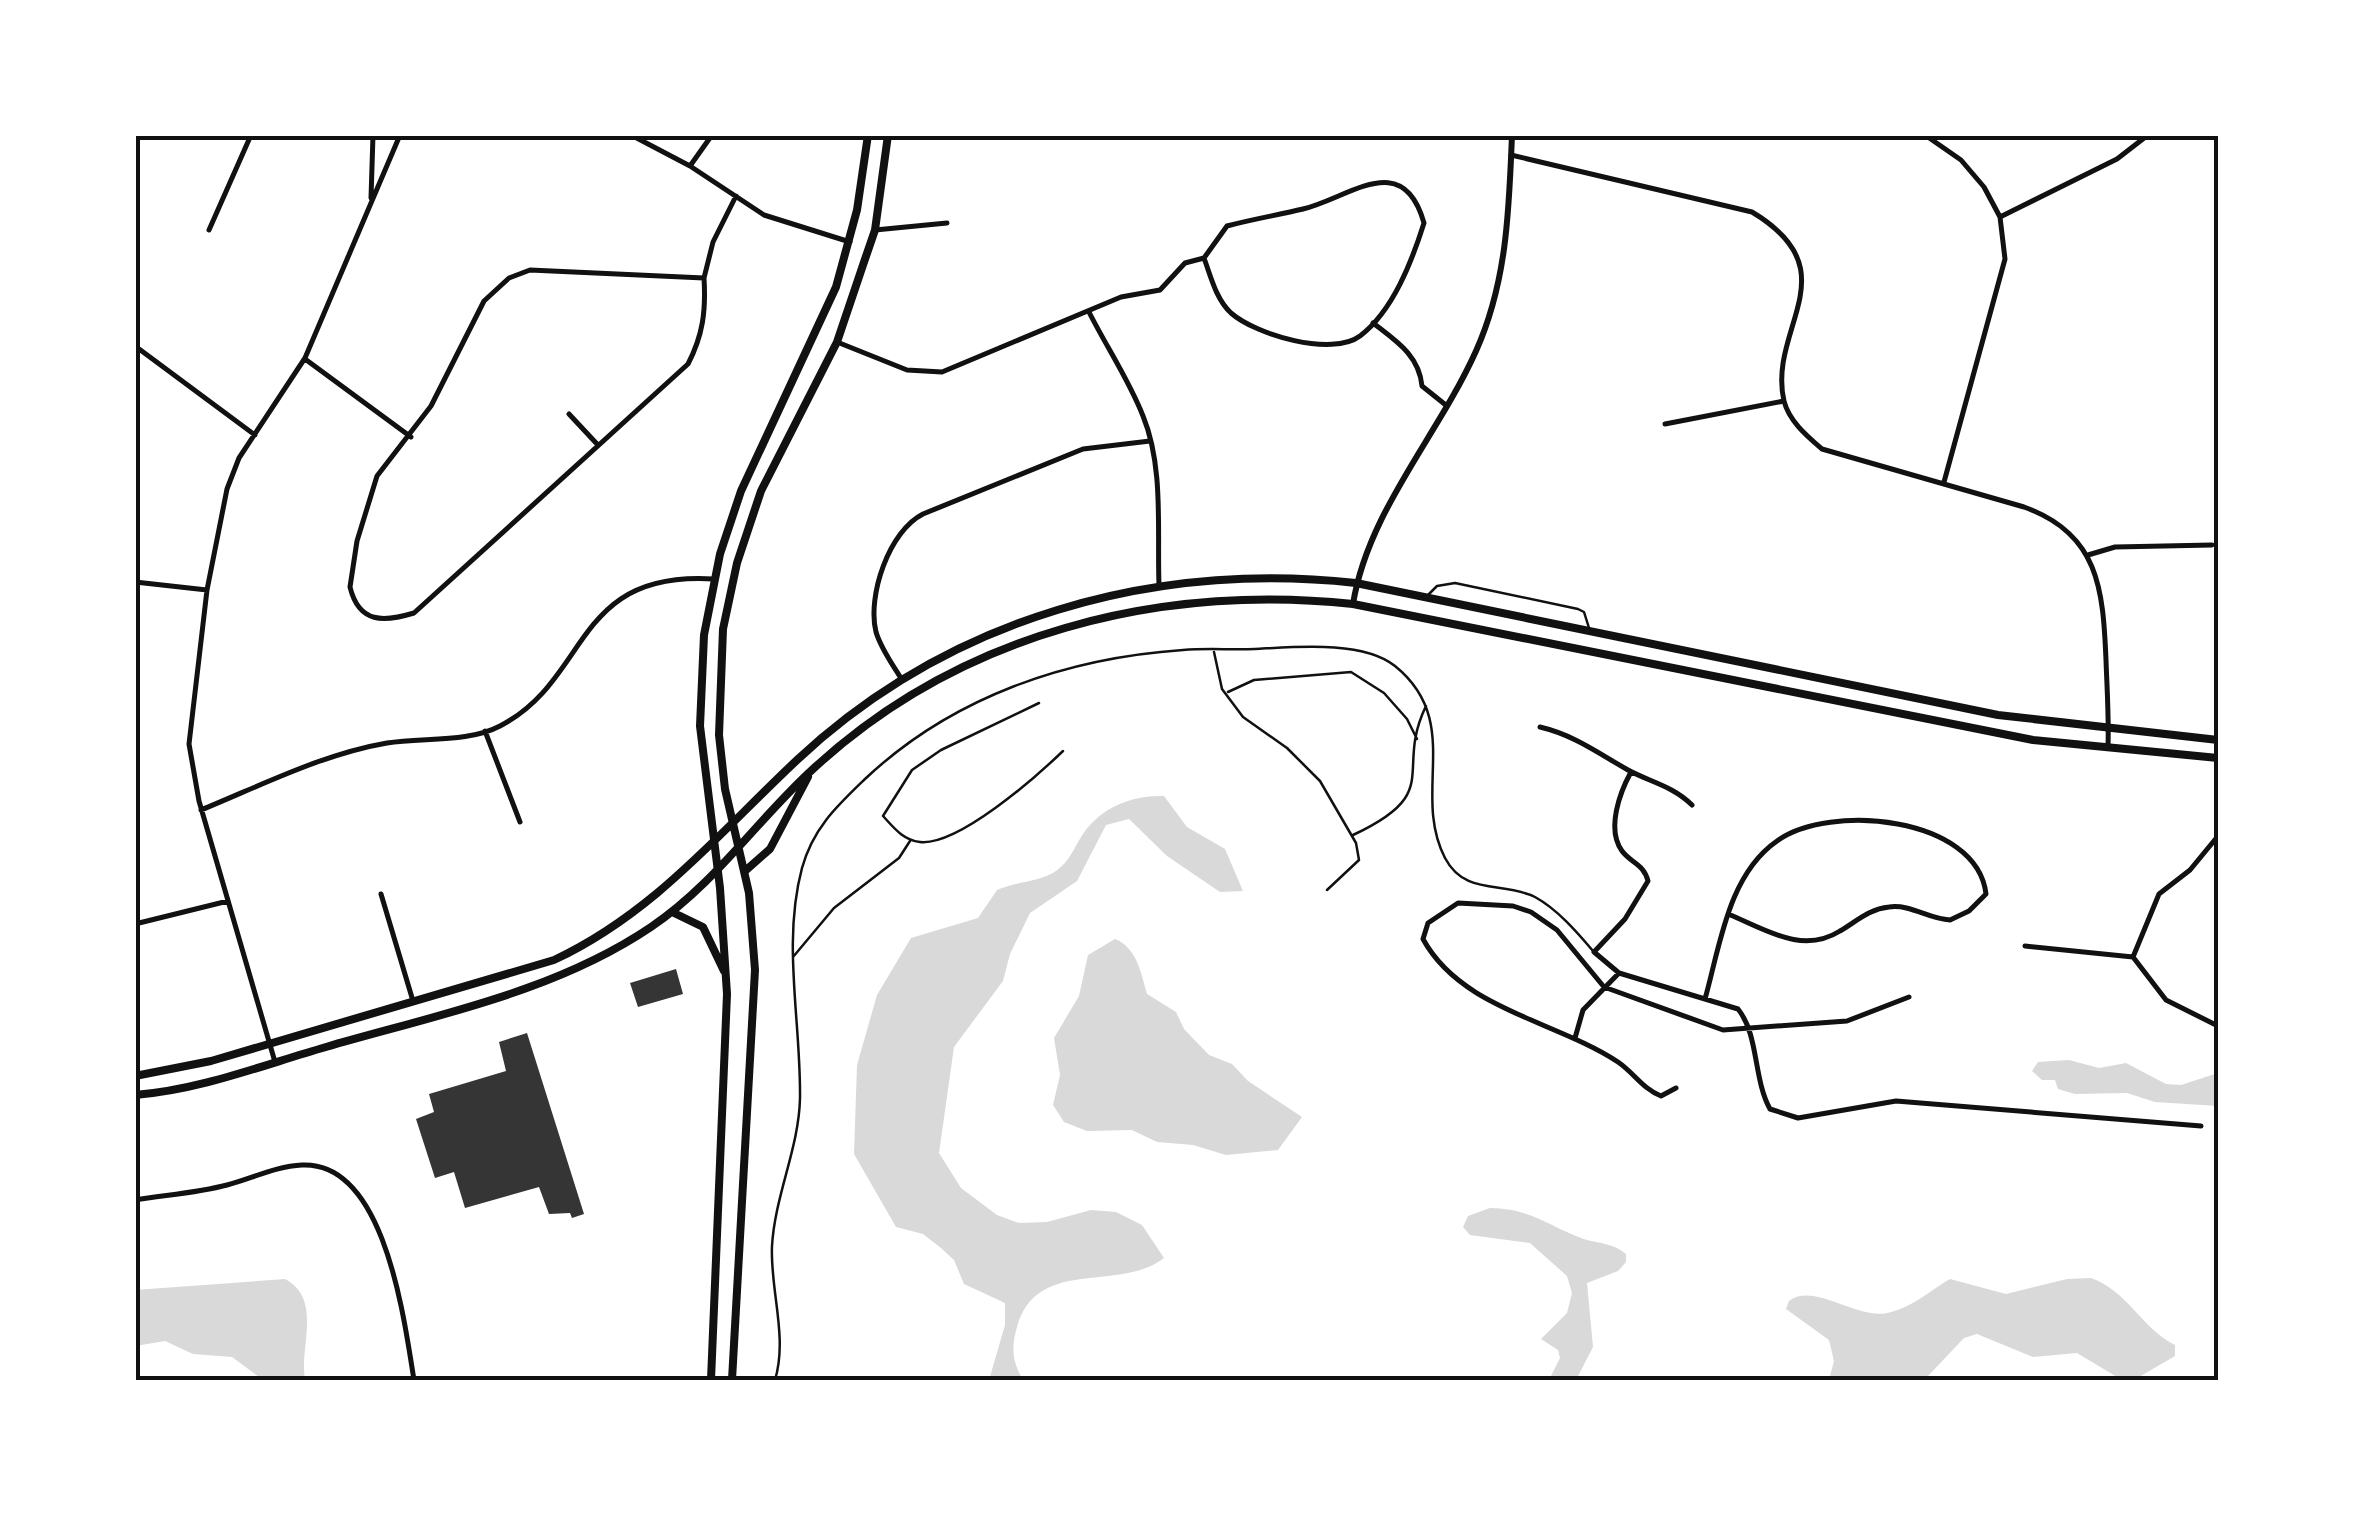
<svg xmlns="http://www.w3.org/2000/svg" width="2353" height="1515" font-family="'Fira Sans Condensed',sans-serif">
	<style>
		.water { fill: #d9d9d9 }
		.building { fill: #353535 }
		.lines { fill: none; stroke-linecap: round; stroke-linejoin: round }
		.service { stroke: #111; stroke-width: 2.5 }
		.minor { stroke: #111; stroke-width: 5 }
		.tertiary { stroke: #111; stroke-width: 6 }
		.primary { stroke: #111; stroke-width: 8 }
		.neatline { fill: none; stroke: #111; stroke-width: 4 }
	</style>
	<rect width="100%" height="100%" fill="#fff"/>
	<path class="water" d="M1164,796L1187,827L1225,849L1243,891L1220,892L1167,856L1129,819L1106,825L1077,881L1030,913L1010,954L1003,981L954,1047L939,1153L961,1188L997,1215L1019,1223L1047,1222L1091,1210L1116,1212L1142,1225L1164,1258C1119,1293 1037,1256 1017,1327C1011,1348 1012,1361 1023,1380H989L1005,1325V1303L964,1284L954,1260L941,1248L923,1234L896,1227L854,1154L857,1065L877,995L911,938L978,918L997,890C1016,881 1038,883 1056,871C1071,860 1073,849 1083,834C1101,807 1133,795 1164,796Z
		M1115,939C1137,948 1141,973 1147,994L1176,1012L1184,1029L1209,1055L1232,1064L1248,1081L1302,1117L1278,1150L1226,1155L1193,1145L1157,1142L1132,1130L1087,1131L1064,1122L1053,1105L1060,1075L1054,1038L1079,996L1088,955Z
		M2069,1060L2099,1068L2126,1063L2166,1084L2181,1085L2218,1073V1106L2155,1102L2127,1093L2075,1094L2058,1089L2055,1080H2042L2032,1071L2038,1062Z
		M1490,1208C1531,1209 1545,1224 1581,1238C1597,1244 1612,1242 1626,1254V1262L1618,1271L1587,1283L1593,1347L1576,1380H1549L1560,1358L1558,1350L1541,1339L1567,1313L1572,1293L1567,1276L1530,1243L1470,1235L1463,1227L1468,1216Z
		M2091,1278C2128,1291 2142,1329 2175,1345V1356L2139,1377L2122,1380L2077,1353L2033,1357L1977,1334L1964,1338L1928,1376L1829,1380L1834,1361L1829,1340L1786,1309L1789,1301C1813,1282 1858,1320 1887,1313C1912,1308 1929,1291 1950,1279L2006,1294L2067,1279Z
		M285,1279C323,1299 299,1347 305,1380H263L232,1357L193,1354L165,1341L135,1346V1290Z"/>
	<path class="building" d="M676,969L683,994L638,1007L630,983Z
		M527,1033L584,1214L572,1218L570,1213L549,1214L539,1187L465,1208L454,1172L435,1178L416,1119L434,1112L429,1094L506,1071L499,1042Z"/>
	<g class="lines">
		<path class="service" d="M1427,596L1437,586L1455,583L1578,609L1584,612L1589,628
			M1214,652L1222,689L1243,717L1287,748L1320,781L1356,843L1359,860L1327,890
			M1228,692L1254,680L1351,672L1384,693L1407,719L1417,739
			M1039,703L941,750L912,770L883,816C894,828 903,840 920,842C958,846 1036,777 1063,751
			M1353,835C1445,792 1394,772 1426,706
			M793,957L834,908L899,858L910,841
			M775,1380C788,1337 770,1290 772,1246C775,1195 799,1148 800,1098C801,1021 782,943 802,868C813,828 837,806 865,779C952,697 1066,658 1183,650C1207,648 1231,650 1255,649C1293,647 1363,640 1395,666C1464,722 1411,792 1445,858C1465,896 1502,881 1535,897C1557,909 1577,932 1593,951"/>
		<path class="minor" d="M631,135L690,166L764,215L850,242
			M1925,135L1961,160L1984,187L2000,217L2005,259L1944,482
			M1511,155L1752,212C1852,272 1767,328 1784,401C1789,421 1807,436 1822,449L2024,507C2099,534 2103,589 2106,660C2107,689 2109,718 2108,746
			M690,166L712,135
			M371,198L373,135
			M2000,217L2117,159L2148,135
			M209,230L251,135
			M875,230L947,223
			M704,278C706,311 703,335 688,364L414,613C384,622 359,624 350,587L357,541L377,476L431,406L484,301L509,278L530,270L704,278L713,242L736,196
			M1089,312C1106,346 1129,380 1143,416C1164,467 1157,531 1159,585
			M1373,323C1396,341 1419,355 1422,386L1447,406
			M837,342L907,370L942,372L1121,297L1160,290L1185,263L1204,258L1227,226C1253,219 1278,215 1303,209C1349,198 1403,148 1424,223C1412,261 1393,311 1360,336C1332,357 1256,335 1231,313C1216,299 1211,277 1204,258
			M135,346L255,435
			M305,359L411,437
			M569,414L597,444
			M1665,424L1784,401
			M2088,555L2115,547L2212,545
			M135,582L207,590
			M902,680C893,665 881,649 876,632C867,596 889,531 923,514L1083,449L1150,441
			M1540,727C1574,735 1598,753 1628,770C1650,782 1673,786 1692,805
			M485,731L520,822
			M1631,772C1620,792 1606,829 1622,851C1631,863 1644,864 1648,881L1625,919L1594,952L1619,973L1738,1009C1759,1035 1753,1078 1770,1109L1798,1118L1896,1101L2201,1126
			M201,810C262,785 323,754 387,743C422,737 468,743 500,726C591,679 572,570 714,579
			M381,894L413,1001
			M135,924L228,901
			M2025,946L2133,957
			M2133,957L2159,894L2190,870L2218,836
			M2133,957L2166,1000L2218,1026
			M1705,999C1720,946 1728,875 1777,841C1829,803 1977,816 1986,894L1969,911L1950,920C1928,919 1911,904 1889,907C1869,909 1857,921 1840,931C1802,955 1765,929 1728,914
			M1575,1038L1583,1010L1619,973
			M275,1062L199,801L189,744L207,590L227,489L239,458L305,358L400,135
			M1676,1088L1661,1096C1643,1089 1634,1073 1618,1062C1556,1021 1461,1009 1423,939L1428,923L1458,903L1513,906L1531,912L1557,930L1604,987L1723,1030L1847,1021L1909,997
			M135,1200C165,1195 197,1193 227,1185C251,1179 276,1166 302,1165C385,1161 404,1319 414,1380"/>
		<path class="tertiary" d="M1353,604C1368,511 1438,436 1476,351C1507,282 1509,210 1512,135"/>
		<path class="primary" d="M745,871L770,849L808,777
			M672,912L703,927L724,971
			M135,1076L211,1061L554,960C654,913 718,834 797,760C949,618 1153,561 1356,583L1998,715L2218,740
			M135,1095C200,1090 263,1065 326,1047C436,1015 555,992 651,927C715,884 757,820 813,769C960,633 1158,584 1353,604L2033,740L2218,758
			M711,1380L727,994L720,888L700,726L704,635L720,554L741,491L836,287L857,210L868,135
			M732,1380L755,970L749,893L725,789L719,735L723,629L737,563L761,491L837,342L863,265L875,230L888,135"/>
	</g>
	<rect width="2353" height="1515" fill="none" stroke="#ffffff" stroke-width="275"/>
	<rect x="138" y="138" width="2078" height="1240" class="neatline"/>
</svg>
